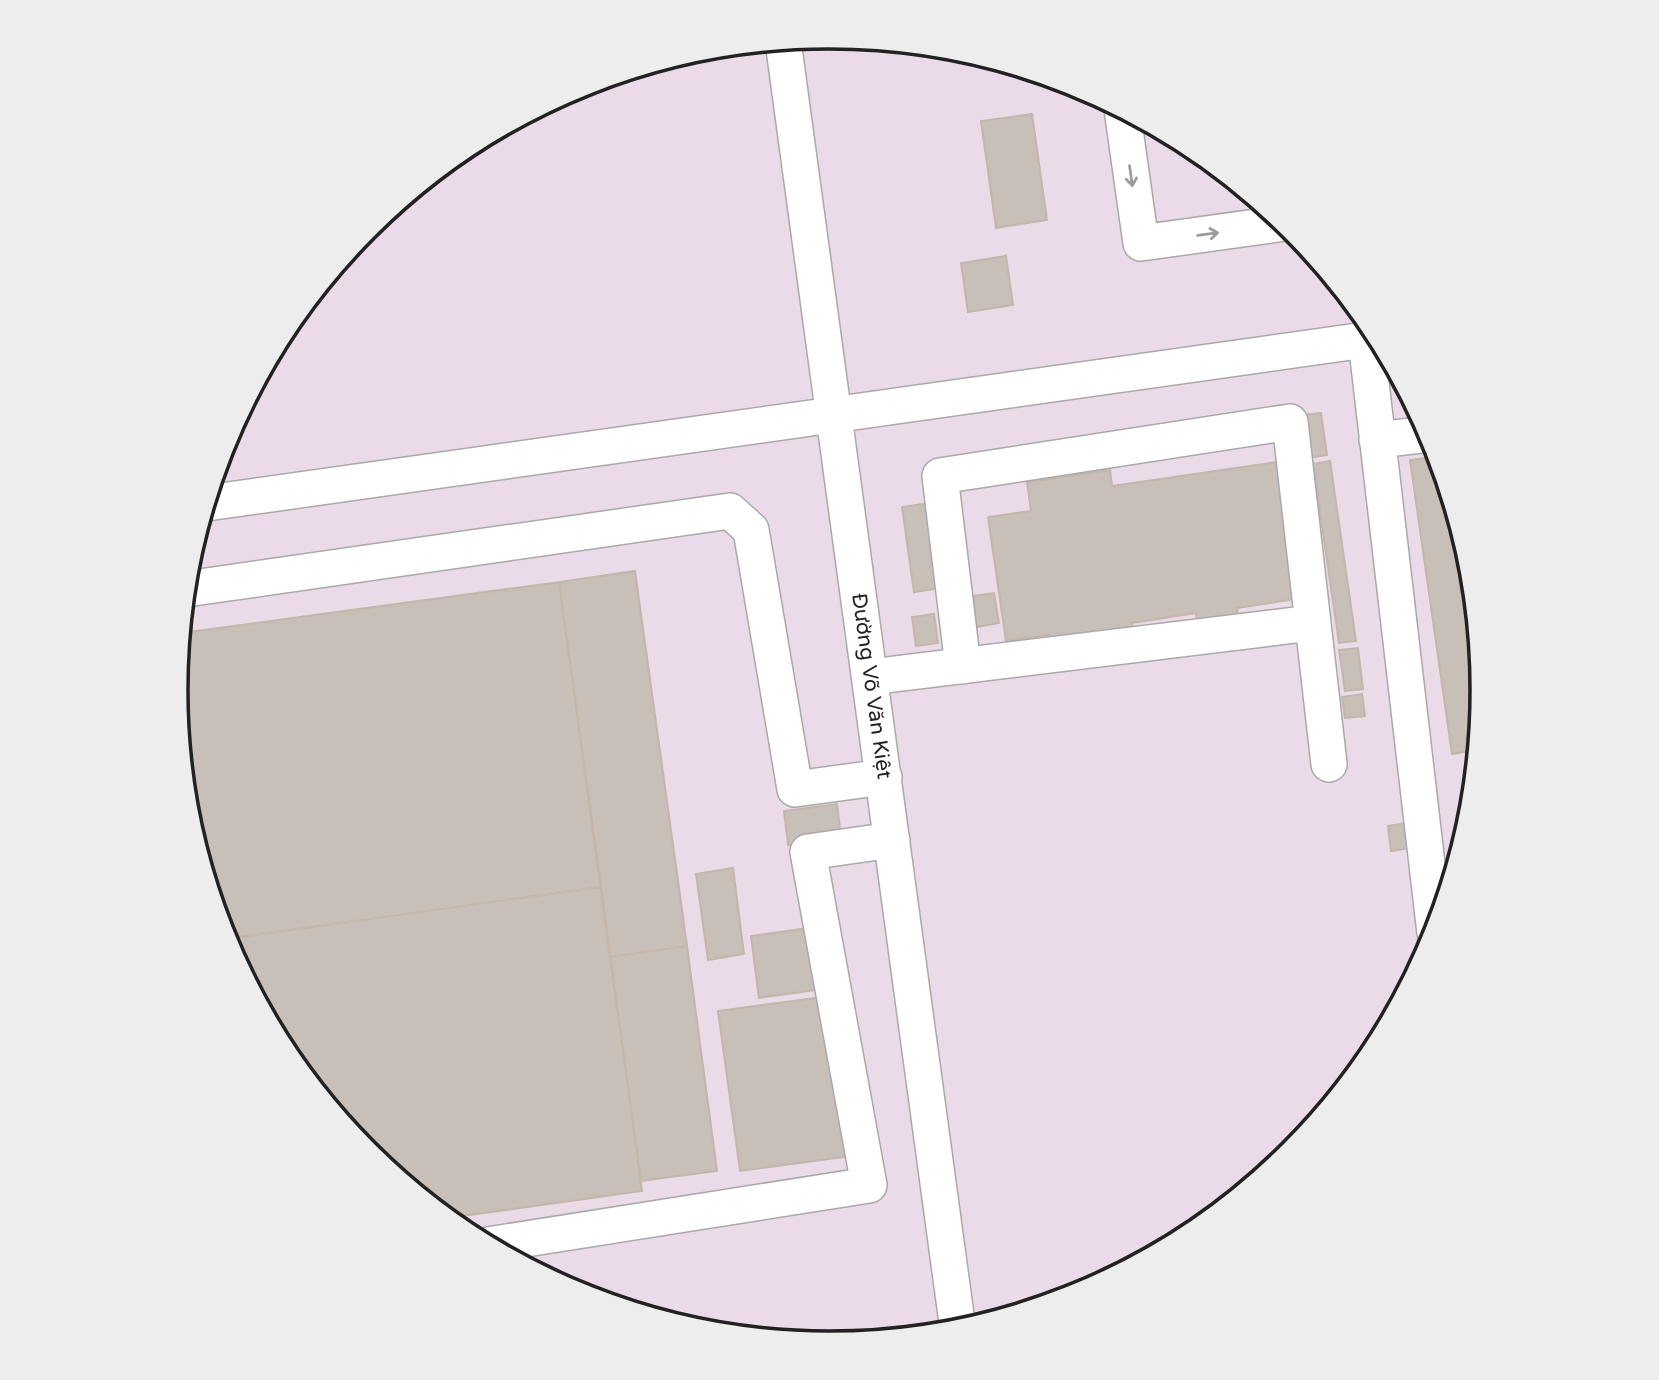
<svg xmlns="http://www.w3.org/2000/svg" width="1659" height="1380" font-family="'Varela Round',sans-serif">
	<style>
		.industrial { fill: #ebdbe8 }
		.building { fill: #c7bfb8; stroke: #c4b6ab; stroke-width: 2 }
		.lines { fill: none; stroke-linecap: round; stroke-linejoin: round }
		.minor-casing { stroke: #a9a9a9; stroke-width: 38 }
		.minor { stroke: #fff; stroke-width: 35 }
		.oneway { stroke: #9c9c9c }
		.labels { text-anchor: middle; stroke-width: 5; stroke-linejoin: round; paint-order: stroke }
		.street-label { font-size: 21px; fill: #222; stroke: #fff }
		.rim { fill: none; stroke: #222; stroke-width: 3.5 }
	</style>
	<rect width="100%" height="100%" fill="#f2efe9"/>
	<path class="industrial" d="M179 690a651 651 0 1 1 1302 0a651 651 0 1 1-1302 0Z"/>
	<path class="building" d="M1032,114L1047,220L996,228L981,121Z
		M1006,256L1013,305L968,312L961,263Z
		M1409,394L1419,413L1410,414Z
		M1321,413L1327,455L1308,458L1302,415Z
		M1438,456L1470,563L1483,690L1477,750L1452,754L1410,460Z
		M1330,461L1356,641L1339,643L1313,464Z
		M1277,462L1296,599L1237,608L1240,629L1199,635L1196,613L1132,623L1134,640L1051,652L1049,635L1006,641L988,517L1031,511L1027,482L1110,470L1112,486Z
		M930,503L942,588L914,592L902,507Z
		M635,571L687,946L610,957L559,582Z
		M559,582L601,887L225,939L189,817L176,690L182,633Z
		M994,593L999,623L977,627L972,596Z
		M934,614L938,643L916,646L912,617Z
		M1358,648L1363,689L1345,691L1339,650Z
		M1362,694L1365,716L1345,718L1342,697Z
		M837,804L841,837L788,845L784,811Z
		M1406,823L1409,848L1391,851L1388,826Z
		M733,868L744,954L708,960L696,874Z
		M601,887L642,1191L448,1218L367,1152L286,1053L225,939Z
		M809,928L817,990L759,998L751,936Z
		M687,946L717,1171L641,1181L610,957Z
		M830,996L852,1156L740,1171L718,1011Z"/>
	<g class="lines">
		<defs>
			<path id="minor" d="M783,41L958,1330
				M1122,109L1141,243L1285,223
				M1366,340L1435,933
				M1377,440L1430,434
				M207,503L1379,338
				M186,589L730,511L751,530L795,789L884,777
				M963,666L940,476L1290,422L1329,764
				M870,677L1311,623
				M488,1245L869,1185L808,852L892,840"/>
		</defs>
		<use href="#minor" class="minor-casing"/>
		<use href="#minor" class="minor"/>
	</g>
	<defs><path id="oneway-shaft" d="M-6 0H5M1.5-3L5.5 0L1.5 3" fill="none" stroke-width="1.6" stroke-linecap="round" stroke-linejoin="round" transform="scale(1.75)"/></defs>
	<g class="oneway">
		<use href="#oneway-shaft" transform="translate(1131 176) rotate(82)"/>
		<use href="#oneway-shaft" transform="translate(1208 234) rotate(-8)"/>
	</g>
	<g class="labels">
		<g class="street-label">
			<text transform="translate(872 686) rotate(82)" y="7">Đường Võ Văn Kiệt</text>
		</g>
	</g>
	<path d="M0 0H1659V1380H0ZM188 690a641 641 0 1 1 1282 0a641 641 0 1 1-1282 0Z" fill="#ededed" fill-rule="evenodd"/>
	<path class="rim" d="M188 690a641 641 0 1 1 1282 0a641 641 0 1 1-1282 0Z"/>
</svg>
